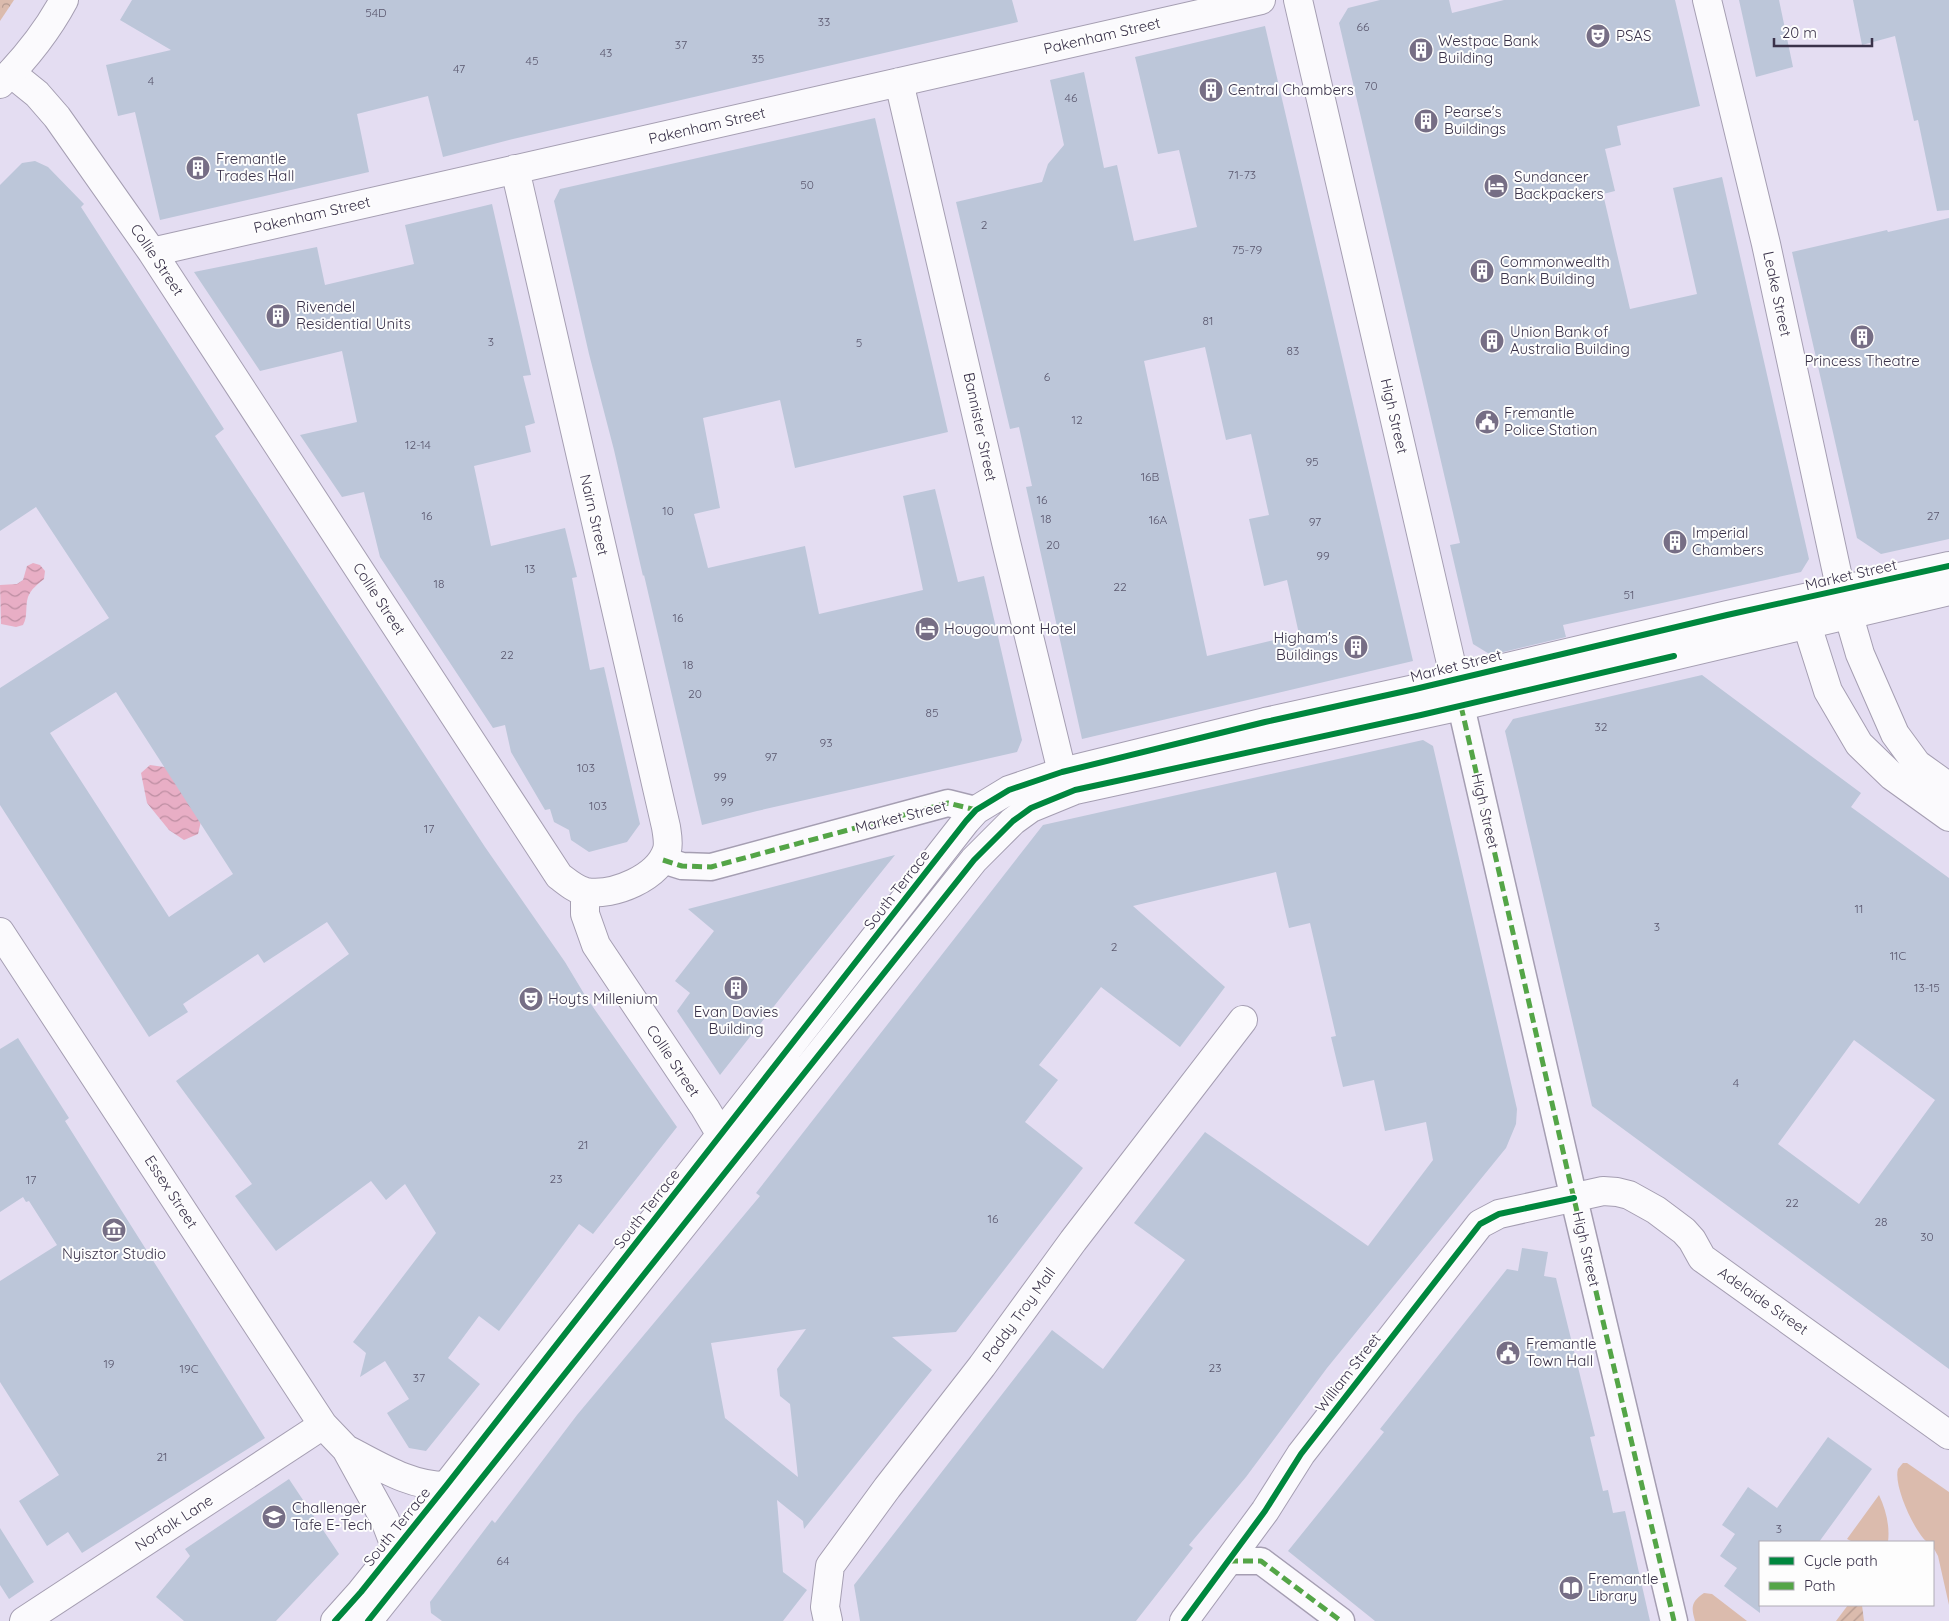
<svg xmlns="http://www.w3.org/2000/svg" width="1949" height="1621" font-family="Quicksand,sans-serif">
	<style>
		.grass { fill: #dbbbad }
		.forest { fill: url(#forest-crowns) }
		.garden { fill: url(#garden-furrows) }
		.water { fill: url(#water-waves) }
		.building { fill: #bcc6d9; fill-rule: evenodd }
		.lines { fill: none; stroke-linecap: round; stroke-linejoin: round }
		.pedestrian-casing { stroke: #a59eb2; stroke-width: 29 }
		.minor-casing { stroke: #a59eb2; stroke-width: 30 }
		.tertiary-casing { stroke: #a59eb2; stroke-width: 30 }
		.pedestrian { stroke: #fbfafd; stroke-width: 26 }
		.minor { stroke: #fbfafd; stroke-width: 28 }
		.tertiary { stroke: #fbfafd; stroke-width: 28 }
		.quiet { stroke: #54a547; stroke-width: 5; stroke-dasharray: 10 5; stroke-linecap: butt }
		.cycleway-casing { stroke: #fdfdfd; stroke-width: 9 }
		.cycleway { stroke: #00873e; stroke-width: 6 }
		.labels { text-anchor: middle; stroke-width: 4; stroke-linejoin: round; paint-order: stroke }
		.number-label { font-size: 12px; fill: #5a576e }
		.street-label { font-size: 15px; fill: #3a324a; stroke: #fdfdfd }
		.poi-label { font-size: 15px; fill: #3a324a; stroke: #fdfdfd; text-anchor: start }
	</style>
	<defs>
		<pattern id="forest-crowns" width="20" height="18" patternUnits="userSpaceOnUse" patternTransform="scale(1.25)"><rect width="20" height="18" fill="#dbbbad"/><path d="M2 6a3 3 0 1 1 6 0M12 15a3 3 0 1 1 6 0" fill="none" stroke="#b3998f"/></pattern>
		<pattern id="garden-furrows" width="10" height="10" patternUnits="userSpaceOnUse" patternTransform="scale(1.25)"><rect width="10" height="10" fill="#dbbbad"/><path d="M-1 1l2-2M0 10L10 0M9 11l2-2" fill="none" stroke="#b3998f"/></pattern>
		<pattern id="water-waves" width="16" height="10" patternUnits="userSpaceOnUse" patternTransform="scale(1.25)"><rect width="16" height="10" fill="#e8aec5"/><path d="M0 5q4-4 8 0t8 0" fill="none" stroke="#bd8ea2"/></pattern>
	</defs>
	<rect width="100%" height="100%" fill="#e4ddf2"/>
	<path class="grass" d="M1903,1463H1907L1949,1492V1605L1938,1556L1933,1547V1542H1927C1914,1531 1893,1485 1898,1469C1899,1468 1902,1464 1903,1463Z
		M1879,1495C1886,1510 1890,1526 1888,1542H1853L1847,1539Z
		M1704,1593L1712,1594L1747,1621H1695C1691,1607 1691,1602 1704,1593Z"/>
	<path class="forest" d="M0,0H14L0,21Z"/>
	<path class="garden" d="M1848,1605H1862L1864,1621H1836Z"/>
	<path class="water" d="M33,563L40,565L45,571L44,579C38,584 31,589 28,597C25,606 28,617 23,625L16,627L1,624L0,585L17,584L23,580L27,566Z
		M150,765L171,768L202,817L198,834L184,840L169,830L147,803L141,773Z"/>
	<path class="building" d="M132,0H1012L1018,22L513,139L443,157L428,96L357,114L369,172L160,220L135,112L118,116L106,65L171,50L120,20Z
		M1380,0H1449L1452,13L1504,0H1675L1700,106L1617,126L1621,145L1605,149L1615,191L1603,194L1630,309L1697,294L1673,188L1722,177L1809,559L1801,572L1563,625L1566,637L1491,655L1473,644L1450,545L1460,543L1339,23L1348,8Z
		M1739,0H1779L1793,67L1756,77Z
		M1853,0H1949V210L1937,211L1918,120L1914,121L1895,36L1862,45Z
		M1265,26L1413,661L1082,739L1026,487L1032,486L1019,427L1010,429L956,202L1042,182L1048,164L1064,145L1050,80L1084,72L1104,168L1117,165L1134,241L1197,227L1179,150L1158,154L1135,57ZM1205,347L1226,440L1251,434L1269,515L1249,519L1264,586L1287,580L1299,634L1207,656L1144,361Z
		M875,118L948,432L795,468L780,400L703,418L720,508L694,514L708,568L805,546L819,614L923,590L903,496L935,489L958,582L984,576L1022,740L1017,752L757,811L702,825L644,575L643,576L614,450L589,354L554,201L560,189Z
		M35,161L48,167L84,204L81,207L224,429L215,436L485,847L565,962L586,997L677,1127L593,1234L579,1224L499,1331L479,1316L448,1358L480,1384L426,1451L409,1448L387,1413L409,1399L385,1361L360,1377L366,1353L353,1342L436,1233L405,1184L386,1200L371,1181L276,1251L235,1196L252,1184L176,1081L349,954L327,922L264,963L258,954L183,1004L188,1012L149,1037L0,805V688L109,618L36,507L0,531V185L22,163ZM116,692L233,874L169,917L50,733Z
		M492,204L531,375L523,376L535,423L525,426L531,452L474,466L491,546L565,528L577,577L572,578L590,670L604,667L640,824L627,842L589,852L571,840L569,830L554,822L550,809L545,810L511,752L505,725L493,728L380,557L364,492L342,497L300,435L357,422L342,351L260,371L194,272L317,247L325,285L414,264L405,225Z
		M1949,218V539L1881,554L1857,538L1792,252L1887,230L1888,232Z
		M1702,675L1861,793L1851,807L1949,878V1369L1592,1106L1505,731L1513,719ZM1854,1040L1935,1100L1859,1204L1778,1144Z
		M1423,740L1433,746L1517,1109L1516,1124L1506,1148L1327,1368L1246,1477L1189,1545L1193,1548L1136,1621H860L854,1585L1052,1330L1103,1369L1185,1260L1134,1223L1205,1132L1368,1246L1433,1160L1426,1122L1385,1131L1374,1080L1343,1087L1331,1037L1336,1036L1310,923L1289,928L1276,872L1133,906L1225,987L1180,1047L1101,987L1039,1065L1058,1080L1025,1122L1083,1168L956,1332L892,1337L932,1370L804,1529L803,1521L777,1500L783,1572L807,1590L783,1621H442L431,1613L430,1602L492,1520L495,1523L577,1415L760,1196L756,1193L1043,825ZM806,1329L777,1369L780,1396L790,1404L798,1477L725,1418L711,1343Z
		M895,855L793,982L720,1075L677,1011L690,993L675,981L714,931L688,909Z
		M18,1038L69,1118L65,1121L265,1438L82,1553L68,1532L47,1546L19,1501L59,1475L0,1382V1281L57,1245L29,1201L26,1202L23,1197L0,1212V1049Z
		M1522,1248L1548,1252L1544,1276L1556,1278L1595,1436L1590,1437L1603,1491L1608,1490L1613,1513L1625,1511L1650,1621H1375L1288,1551L1384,1432L1380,1429L1507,1269L1518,1271Z
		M1828,1437L1872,1469L1819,1542H1760V1613L1724,1586L1737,1568L1720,1556L1735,1534L1722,1525L1748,1487L1777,1508Z
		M289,1479L339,1554L276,1621H184L156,1597L190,1556L185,1549Z
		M0,1528L34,1582L9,1599L0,1585Z"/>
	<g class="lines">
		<defs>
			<path id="pedestrian" d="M1461,706L1571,1186L1674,1621
				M663,860L682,866L711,867L948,803L976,810
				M1228,1561H1261L1341,1621"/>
			<path id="minor" d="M1298,0L1460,702
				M1707,0L1766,244L1839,582L1860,654L1895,734L1917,764L1949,787
				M11,73L37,94L57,117L152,252L559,876C567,882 576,890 586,892C614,896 658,878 667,850C669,843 667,834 666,827L515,169
				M899,82L1006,542L1062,772
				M152,252L1261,0
				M1803,601L1807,625L1828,691L1859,744L1892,776L1949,817
				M585,892V914L596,945L705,1108L721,1135
				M0,932L323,1425L346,1449L385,1520L396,1549
				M346,1449C378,1465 409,1486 446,1486
				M24,1621L323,1425
				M828,1621L825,1607L830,1566L887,1488L982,1366L1073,1241L1243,1020
				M1184,1621L1265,1511L1301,1454L1480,1224L1499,1214L1603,1191L1617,1192L1629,1195L1656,1210L1684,1231L1692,1240L1702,1258L1949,1435"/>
			<path id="tertiary" d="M0,84C24,60 48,30 64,0
				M335,1621L361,1592L446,1486L966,821L976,810L1009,790L1062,772L1265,722L1415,689L1727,615L1949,566
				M368,1621L974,860L1013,821L1031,808L1075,790L1461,706L1949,591"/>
		</defs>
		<use href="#pedestrian" class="pedestrian-casing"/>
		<use href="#minor" class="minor-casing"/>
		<use href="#tertiary" class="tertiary-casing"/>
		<use href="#pedestrian" class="pedestrian"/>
		<use href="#minor" class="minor"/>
		<use href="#tertiary" class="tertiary"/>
		<path class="quiet" d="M1461,706L1571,1186L1674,1621
			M663,860L682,866L711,867L948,803L976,810
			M1228,1561H1261L1341,1621"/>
		<defs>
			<path id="cycleway" d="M335,1621L361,1592L446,1486L966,821L976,810L1009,790L1062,772L1265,722L1415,689L1727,615L1949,566
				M368,1621L974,860L1013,821L1031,808L1075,790L1421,715L1674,656
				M1184,1621L1265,1511L1301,1454L1480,1224L1499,1214L1574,1198"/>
		</defs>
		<use href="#cycleway" class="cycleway-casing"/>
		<use href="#cycleway" class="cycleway"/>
	</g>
	<defs>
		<symbol id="theatre-disc" viewBox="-11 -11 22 22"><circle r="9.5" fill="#766e85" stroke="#fdfdfd"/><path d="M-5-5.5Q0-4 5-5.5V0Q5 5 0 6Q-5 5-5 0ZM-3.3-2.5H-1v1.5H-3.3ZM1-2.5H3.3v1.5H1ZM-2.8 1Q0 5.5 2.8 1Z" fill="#fff"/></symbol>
		<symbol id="building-disc" viewBox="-11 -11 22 22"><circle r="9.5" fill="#766e85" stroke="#fdfdfd"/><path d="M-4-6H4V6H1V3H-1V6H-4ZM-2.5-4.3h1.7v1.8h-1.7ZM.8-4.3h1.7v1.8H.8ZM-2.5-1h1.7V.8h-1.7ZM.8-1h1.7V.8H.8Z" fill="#fff"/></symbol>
		<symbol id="hotel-disc" viewBox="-11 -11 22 22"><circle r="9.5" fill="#766e85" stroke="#fdfdfd"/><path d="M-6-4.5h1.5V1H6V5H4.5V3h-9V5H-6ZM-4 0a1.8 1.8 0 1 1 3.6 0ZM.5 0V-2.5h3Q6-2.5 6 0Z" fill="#fff"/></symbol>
		<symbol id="civic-disc" viewBox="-11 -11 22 22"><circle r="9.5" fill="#766e85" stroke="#fdfdfd"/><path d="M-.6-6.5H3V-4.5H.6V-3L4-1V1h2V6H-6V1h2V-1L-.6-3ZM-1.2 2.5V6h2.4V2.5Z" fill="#fff"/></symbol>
		<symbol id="museum-disc" viewBox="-11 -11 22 22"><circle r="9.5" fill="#766e85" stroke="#fdfdfd"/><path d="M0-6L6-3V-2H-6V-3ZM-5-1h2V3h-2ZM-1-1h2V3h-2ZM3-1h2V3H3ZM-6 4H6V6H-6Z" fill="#fff"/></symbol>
		<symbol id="university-disc" viewBox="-11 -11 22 22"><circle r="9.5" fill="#766e85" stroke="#fdfdfd"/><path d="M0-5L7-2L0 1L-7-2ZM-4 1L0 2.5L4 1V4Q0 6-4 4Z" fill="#fff"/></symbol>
		<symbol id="library-disc" viewBox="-11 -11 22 22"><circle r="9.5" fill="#766e85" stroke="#fdfdfd"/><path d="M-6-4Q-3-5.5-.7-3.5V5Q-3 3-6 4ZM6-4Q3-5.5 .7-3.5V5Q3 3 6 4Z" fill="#fff"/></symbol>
	</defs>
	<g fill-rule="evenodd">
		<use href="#theatre-disc" x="1584" y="22" width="28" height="28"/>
		<use href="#building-disc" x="1407" y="36" width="28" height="28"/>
		<use href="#building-disc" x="1197" y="76" width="28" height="28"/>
		<use href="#building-disc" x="1412" y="107" width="28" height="28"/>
		<use href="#building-disc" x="184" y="154" width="28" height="28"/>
		<use href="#hotel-disc" x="1482" y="172" width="28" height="28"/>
		<use href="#building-disc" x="1468" y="257" width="28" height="28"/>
		<use href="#building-disc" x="264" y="302" width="28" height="28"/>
		<use href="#building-disc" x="1848" y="323" width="28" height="28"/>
		<use href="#building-disc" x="1478" y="327" width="28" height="28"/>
		<use href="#civic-disc" x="1473" y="408" width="28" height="28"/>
		<use href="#building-disc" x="1661" y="528" width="28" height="28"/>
		<use href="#hotel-disc" x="913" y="615" width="28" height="28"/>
		<use href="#building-disc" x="1342" y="633" width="28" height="28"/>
		<use href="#building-disc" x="722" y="974" width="28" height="28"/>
		<use href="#theatre-disc" x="517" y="985" width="28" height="28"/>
		<use href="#museum-disc" x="100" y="1216" width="28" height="28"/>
		<use href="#civic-disc" x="1494" y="1339" width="28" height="28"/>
		<use href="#university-disc" x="260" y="1503" width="28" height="28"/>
		<use href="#library-disc" x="1557" y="1574" width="28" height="28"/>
	</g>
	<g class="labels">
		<g class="number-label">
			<text x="376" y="17">54D</text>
			<text x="824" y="26">33</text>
			<text x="1363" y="31">66</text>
			<text x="681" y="49">37</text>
			<text x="606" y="57">43</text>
			<text x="758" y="63">35</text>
			<text x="532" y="65">45</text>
			<text x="459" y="73">47</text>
			<text x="151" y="85">4</text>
			<text x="1371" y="90">70</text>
			<text x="1071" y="102">46</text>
			<text x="1242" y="179">71-73</text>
			<text x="807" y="189">50</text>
			<text x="984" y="229">2</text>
			<text x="1247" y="254">75-79</text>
			<text x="1208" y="325">81</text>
			<text x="491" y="346">3</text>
			<text x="859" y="347">5</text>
			<text x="1293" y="355">83</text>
			<text x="1047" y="381">6</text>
			<text x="1077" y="424">12</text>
			<text x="418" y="449">12-14</text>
			<text x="1312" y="466">95</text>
			<text x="1150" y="481">16B</text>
			<text x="1042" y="504">16</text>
			<text x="668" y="515">10</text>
			<text x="427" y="520">16</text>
			<text x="1933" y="520">27</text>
			<text x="1046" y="523">18</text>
			<text x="1158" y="524">16A</text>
			<text x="1315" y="526">97</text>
			<text x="1053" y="549">20</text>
			<text x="1323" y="560">99</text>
			<text x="530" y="573">13</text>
			<text x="439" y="588">18</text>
			<text x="1120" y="591">22</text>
			<text x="1629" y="599">51</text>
			<text x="678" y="622">16</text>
			<text x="507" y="659">22</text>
			<text x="688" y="669">18</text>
			<text x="695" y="698">20</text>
			<text x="932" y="717">85</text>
			<text x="1601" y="731">32</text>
			<text x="826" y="747">93</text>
			<text x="771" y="761">97</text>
			<text x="586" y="772">103</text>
			<text x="720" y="781">99</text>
			<text x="727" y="806">99</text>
			<text x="598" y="810">103</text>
			<text x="429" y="833">17</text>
			<text x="1859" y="913">11</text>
			<text x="1657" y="931">3</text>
			<text x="1114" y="951">2</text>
			<text x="1898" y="960">11C</text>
			<text x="1927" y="992">13-15</text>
			<text x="1736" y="1087">4</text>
			<text x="583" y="1149">21</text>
			<text x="556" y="1183">23</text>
			<text x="31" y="1184">17</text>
			<text x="1792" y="1207">22</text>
			<text x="993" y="1223">16</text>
			<text x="1881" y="1226">28</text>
			<text x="1927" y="1241">30</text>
			<text x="109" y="1368">19</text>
			<text x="1215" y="1372">23</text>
			<text x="189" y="1373">19C</text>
			<text x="419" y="1382">37</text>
			<text x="162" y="1461">21</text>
			<text x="1779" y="1533">3</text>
			<text x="503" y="1565">64</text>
		</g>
		<g class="street-label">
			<text transform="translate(1102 36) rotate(-13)" y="5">Pakenham Street</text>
			<text transform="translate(707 126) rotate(-13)" y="5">Pakenham Street</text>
			<text transform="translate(312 215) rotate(-13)" y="5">Pakenham Street</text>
			<text transform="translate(157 260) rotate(56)" y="5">Collie Street</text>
			<text transform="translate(1777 294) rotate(78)" y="5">Leake Street</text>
			<text transform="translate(1394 416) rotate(77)" y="5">High Street</text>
			<text transform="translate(980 427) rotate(78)" y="5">Bannister Street</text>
			<text transform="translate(594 515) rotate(77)" y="5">Nairn Street</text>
			<text transform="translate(1851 575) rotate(-13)" y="5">Market Street</text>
			<text transform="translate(379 599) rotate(57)" y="5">Collie Street</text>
			<text transform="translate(1456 666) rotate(-14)" y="5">Market Street</text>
			<text transform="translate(1485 811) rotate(77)" y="5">High Street</text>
			<text transform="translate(901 817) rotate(-14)" y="5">Market Street</text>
			<text transform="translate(897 890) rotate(-52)" y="5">South Terrace</text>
			<text transform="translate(673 1061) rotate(56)" y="5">Collie Street</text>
			<text transform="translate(171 1192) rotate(57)" y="5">Essex Street</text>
			<text transform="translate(647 1209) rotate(-52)" y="5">South Terrace</text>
			<text transform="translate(1586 1249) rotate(77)" y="5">High Street</text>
			<text transform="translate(1763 1301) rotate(35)" y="5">Adelaide Street</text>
			<text transform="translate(1019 1315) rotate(-54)" y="5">Paddy Troy Mall</text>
			<text transform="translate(1348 1373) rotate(-52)" y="5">William Street</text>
			<text transform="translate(174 1523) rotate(-33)" y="5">Norfolk Lane</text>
			<text transform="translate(397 1527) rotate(-51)" y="5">South Terrace</text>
		</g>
		<g class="poi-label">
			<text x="1616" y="41">PSAS</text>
			<text x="1438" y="46">Westpac Bank<tspan x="1438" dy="17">Building</tspan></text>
			<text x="1228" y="95">Central Chambers</text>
			<text x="1444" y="117">Pearse's<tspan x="1444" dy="17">Buildings</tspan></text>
			<text x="216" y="164">Fremantle<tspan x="216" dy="17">Trades Hall</tspan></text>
			<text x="1514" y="182">Sundancer<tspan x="1514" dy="17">Backpackers</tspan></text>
			<text x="1500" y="267">Commonwealth<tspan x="1500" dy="17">Bank Building</tspan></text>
			<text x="296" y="312">Rivendel<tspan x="296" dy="17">Residential Units</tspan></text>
			<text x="1510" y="337">Union Bank of<tspan x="1510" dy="17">Australia Building</tspan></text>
			<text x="1862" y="366" text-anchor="middle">Princess Theatre</text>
			<text x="1504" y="418">Fremantle<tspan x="1504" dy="17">Police Station</tspan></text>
			<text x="1692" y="538">Imperial<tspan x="1692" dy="17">Chambers</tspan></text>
			<text x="944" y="634">Hougoumont Hotel</text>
			<text x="1338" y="643" text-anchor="end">Higham's<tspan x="1338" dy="17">Buildings</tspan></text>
			<text x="548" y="1004">Hoyts Millenium</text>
			<text x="736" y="1017" text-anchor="middle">Evan Davies<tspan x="736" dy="17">Building</tspan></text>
			<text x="114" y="1259" text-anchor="middle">Nyisztor Studio</text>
			<text x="1526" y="1349">Fremantle<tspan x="1526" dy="17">Town Hall</tspan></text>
			<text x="292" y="1513">Challenger<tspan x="292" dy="17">Tafe E-Tech</tspan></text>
			<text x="1588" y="1584">Fremantle<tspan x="1588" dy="17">Library</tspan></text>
		</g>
	</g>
	<rect x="1759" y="1541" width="175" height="65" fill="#fdfdfd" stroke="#afacb5"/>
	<rect x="1769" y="1557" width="25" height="8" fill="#00873e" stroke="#afacb5"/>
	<text x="1804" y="1566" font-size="15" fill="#3a324a">Cycle path</text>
	<rect x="1769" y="1582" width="25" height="8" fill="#54a547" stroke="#afacb5"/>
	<text x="1804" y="1591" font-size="15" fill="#3a324a">Path</text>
	<path d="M1774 38v8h98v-8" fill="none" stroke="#3a324a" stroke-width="2.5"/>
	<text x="1782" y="38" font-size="15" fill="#3a324a" stroke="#fdfdfd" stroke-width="4" paint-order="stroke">20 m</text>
</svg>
